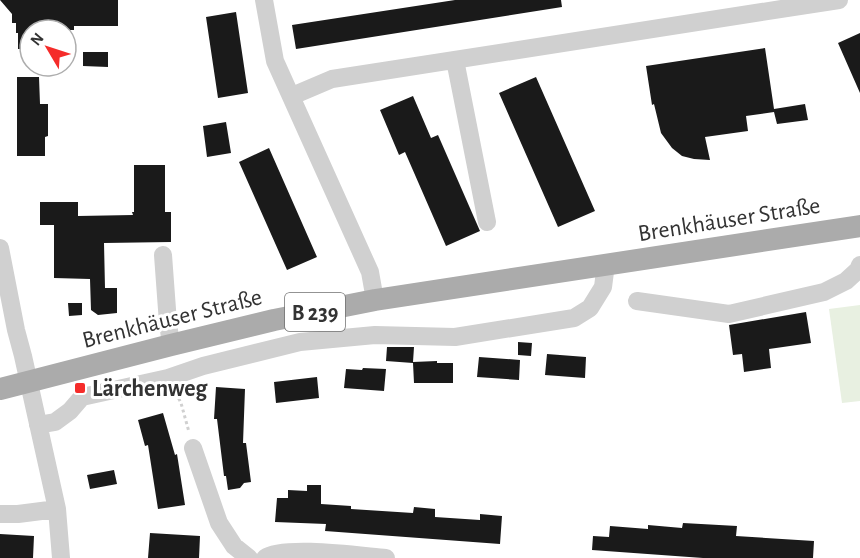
<svg xmlns="http://www.w3.org/2000/svg" width="860" height="558" font-family="'Alegreya Sans',sans-serif">
	<style>
		.green { fill: #e8f0e1 }
		.building { fill: #1a1a1a }
		.lines { fill: none; stroke-linecap: round; stroke-linejoin: round }
		.path { stroke: #d0d0d0; stroke-width: 3; stroke-dasharray: 3 3; stroke-linecap: butt }
		.minor { stroke: #d0d0d0; stroke-width: 18 }
		.major { stroke: #ababab; stroke-width: 22 }
		.poi-dot { fill: #f52c2a; stroke: #fff; stroke-width: 2 }
		.labels { text-anchor: middle; stroke-width: 6; stroke-linejoin: round; paint-order: stroke }
		.shield { fill: #fff; stroke: #707070; stroke-width: 1.5 }
		.shield-label { font-size: 22px; font-weight: bold; fill: #333 }
		.street-label { font-size: 24px; fill: #333; stroke: #fff }
		.poi-label { font-size: 24px; font-weight: bold; fill: #333; stroke: #fff; text-anchor: start }
	</style>
	<rect width="100%" height="100%" fill="#fff"/>
	<path class="green" d="M860,305V401L842,403L829,309Z"/>
	<path class="building" d="M0,0H118V26H74V30H30V49H18V33H16V23H12V14Z
		M455,0H561L562,7L296,49L292,25Z
		M236,12L248,93L218,98L206,17Z
		M860,33V93L838,43Z
		M765,48L774,109L805,104L808,120L777,124L774,112L746,116L748,131L705,137L710,160L694,159L682,156L672,148L661,133L654,104L652,105L646,66Z
		M83,52H108V67L83,66Z
		M17,77H39L40,104H48V136L45,137V156H17Z
		M536,77L595,211L558,227L499,93Z
		M413,96L431,138L438,135L480,231L446,246L405,152L399,155L380,110Z
		M226,122L231,153L207,157L203,126Z
		M269,148L317,257L287,270L239,162Z
		M134,165H165V212H171V242L104,243L105,288H117V313L98,315L91,310L90,279L54,278V225H40V202H78V216L133,215L132,212H134Z
		M68,303H82V315L69,316Z
		M806,312L811,343L769,349L771,368L744,372L742,354L733,355L729,325Z
		M518,342L532,343L531,356L518,355Z
		M387,347H414L413,362L437,361V363H453V383H414L413,363L386,361Z
		M547,354L586,357L585,378L545,375Z
		M479,357L520,360L519,380L477,377Z
		M363,368L386,369L384,391L344,388L346,369L362,370Z
		M317,377L319,398L276,403L274,382Z
		M216,387L245,389L243,443H246L251,482L244,483L240,488L228,490L226,476H224L217,419H214Z
		M163,413L175,455L177,454L185,505L158,509L148,445L145,446L138,420Z
		M114,470L117,484L90,489L87,475Z
		M307,485H321V504L351,506V509L413,513L414,507L435,509V517L480,520V514L502,516L500,544L325,531L326,524L275,522L277,498H288V490L307,491Z
		M683,523L737,526L736,536L814,541L813,558H703L592,550L593,536L609,537L610,526L648,529V525L682,528Z
		M150,533L200,536L199,558H148Z
		M0,534L34,536L33,558H0Z"/>
	<g class="lines">
		<path class="path" d="M176,393L181,403L189,432"/>
		<path class="minor" d="M264,0L275,61L370,272L375,300
			M455,60L487,222
			M292,96L332,79L839,0
			M0,248L16,330L23,356L57,509L61,558
			M163,255L168,323L171,345
			M637,301L729,314L824,292L846,281L858,270L860,265
			M38,425L55,422L70,411L82,397L168,378L203,366L300,342L375,335L455,337L574,318L590,308L603,287L606,264
			M193,448L219,523L234,546L249,558
			M0,514H18L57,509
			M265,558C283,545 361,556 386,558"/>
		<path class="major" d="M0,389L171,345L274,320L375,300L860,226"/>
	</g>
	<rect class="poi-dot" x="74" y="382" width="12" height="12" rx="3"/>
	<g class="labels">
		<rect class="shield" x="285" y="293" width="60" height="38" rx="4.5"/>
		<g class="shield-label">
			<text x="315" y="320">B 239</text>
		</g>
		<g class="street-label">
			<text transform="translate(729 219) rotate(-9)" y="8">Brenkhäuser Straße</text>
			<text transform="translate(172 318) rotate(-14)" y="8">Brenkhäuser Straße</text>
		</g>
		<g class="poi-label">
			<text x="92" y="396">Lärchenweg</text>
		</g>
	</g>
	<g transform="translate(48 48) rotate(309)"><circle r="28" fill="#ffffff" stroke="#adadad" stroke-width="1.5"/>
	<path d="M0-4.5L10 22L0 15L-10 22Z" fill="#f52c2a"/>
	<text y="-9" font-size="16" font-weight="bold" text-anchor="middle" fill="#333333">N</text>
	</g>
</svg>
